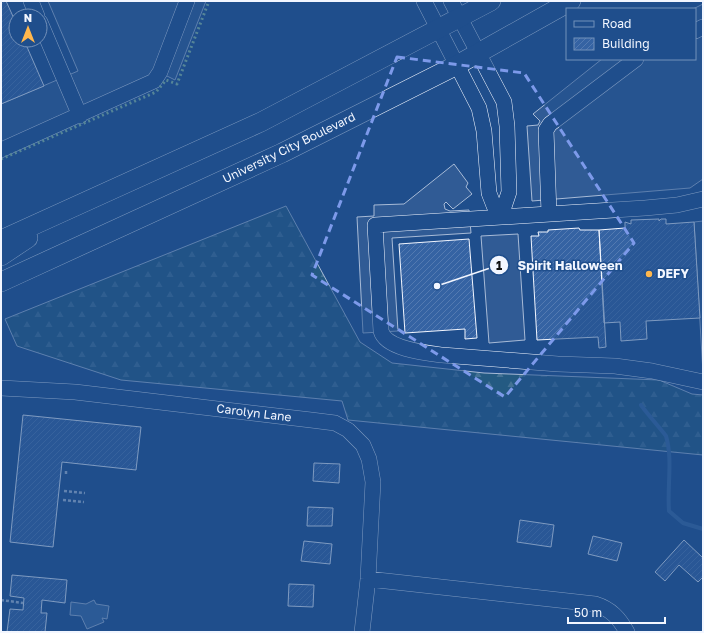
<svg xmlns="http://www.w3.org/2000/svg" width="704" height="633" font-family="'Golos Text',sans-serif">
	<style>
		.forest { fill: url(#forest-firs); stroke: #a8bbd7 }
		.parking { fill: #305b95; stroke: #a8bbd7 }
		.water { fill: #3b69a3; stroke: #a8bbd7 }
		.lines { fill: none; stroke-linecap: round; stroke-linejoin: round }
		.stream { stroke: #3b69a3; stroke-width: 4 }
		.building { fill: url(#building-hatch); stroke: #f2f6ff }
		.minor-casing { stroke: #f2f6ff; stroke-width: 16 }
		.major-casing { stroke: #f2f6ff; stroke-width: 20 }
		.path { stroke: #b3c4dc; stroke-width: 2.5; stroke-dasharray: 3 2; stroke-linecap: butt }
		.minor { stroke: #1f4e8c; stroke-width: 15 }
		.major { stroke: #1f4e8c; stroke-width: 19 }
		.hedge { stroke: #97c8a6; stroke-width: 3; stroke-dasharray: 2 3; stroke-linecap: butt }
		.marked { fill: none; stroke: #7d9aea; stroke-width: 3; stroke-dasharray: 8 5; stroke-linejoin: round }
		.poi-dot { fill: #ffb74d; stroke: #1f4e8c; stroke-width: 1.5 }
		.labels { text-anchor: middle; stroke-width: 3; stroke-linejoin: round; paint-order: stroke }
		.street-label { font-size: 12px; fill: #f2f6ff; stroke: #1f4e8c }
		.poi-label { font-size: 12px; font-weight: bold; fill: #f2f6ff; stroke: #1f4e8c; text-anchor: start }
		.leader { fill: none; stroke: #f2f6ff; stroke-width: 1.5 }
		.callout-dot { fill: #f2f6ff; stroke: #1f4e8c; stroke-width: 1.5 }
		.mark-label { font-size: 12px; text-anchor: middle; font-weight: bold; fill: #111 }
		.callout-label { font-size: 13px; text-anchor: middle; font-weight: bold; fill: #f2f6ff; stroke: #1f4e8c; stroke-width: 3; stroke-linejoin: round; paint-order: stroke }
	</style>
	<defs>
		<pattern id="forest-firs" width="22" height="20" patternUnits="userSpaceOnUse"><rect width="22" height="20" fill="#245a82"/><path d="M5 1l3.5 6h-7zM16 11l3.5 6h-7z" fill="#447295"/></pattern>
		<pattern id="building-hatch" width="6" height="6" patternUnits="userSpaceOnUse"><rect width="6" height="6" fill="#3563a3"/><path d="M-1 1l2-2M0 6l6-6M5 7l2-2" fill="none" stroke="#537ab1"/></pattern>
	</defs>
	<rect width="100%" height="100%" fill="#1f4e8c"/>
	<path class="forest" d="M286,206L360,342L392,363L484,373L659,380L692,394L703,395V455L348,420L342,401L121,380L17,346L5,319Z"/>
	<path class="parking" d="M48,1H206L175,80L165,75L1,155V104L78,71Z
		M703,4V179L690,188L532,201L527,126L538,125L540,121L533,114L602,59H695V9H693Z
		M454,164L468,183L466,187L472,194L453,209L446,202L444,204L445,209L450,211L469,210L471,233L392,238L398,331L363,333L357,217L374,216V205L404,204Z
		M703,221V373L694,222Z
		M518,234L525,340L489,343L481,236Z"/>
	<path class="water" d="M94,600L96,604L109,606L107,619L102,618L104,622L87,629L81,616L70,615L71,602L86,604Z"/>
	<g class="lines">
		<path class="stream" d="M641,405C644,410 665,434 666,436C673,460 667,486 669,511L683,523L703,529"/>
	</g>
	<path class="building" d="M1,1H6L16,23V40H24L44,86L1,104Z
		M659,219V221L661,219H666V224L694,222L700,318L646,321L647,339L621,341L620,322L604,323L599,230L625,228V222L631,224V220Z
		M579,228L580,230H599L606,347L599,348L598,337L537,340L531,236H539L538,232H548V230Z
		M469,239L477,338L465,339V329L405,333L399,244Z
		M23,415L141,427L136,470L62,462L53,547L10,542Z
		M314,463L340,464L339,483L313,481Z
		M308,507L333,508L332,526H307Z
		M520,520L554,525L551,547L517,542Z
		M593,536L622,543L617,561L588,554Z
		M684,540L703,558V577L698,582L679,565L665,581L655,572Z
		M304,541L332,544L330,564L301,561Z
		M12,575L67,580L65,603L42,600L41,613H47L45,632H7L10,609L23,610L24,598L10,596Z
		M289,584L314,585L313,607L288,606Z"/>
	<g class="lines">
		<defs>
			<path id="minor" d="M31,1L37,16
				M424,1L479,108L484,131L489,193L494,206L501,216L509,192L507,126L504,102L451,1
				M40,22L80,116
				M695,31L703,27
				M1,150L154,81L160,72L187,1
				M703,199L677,205L645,208L375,225L381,331C386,349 426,353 442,355L558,364L615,366L652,371L703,382
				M549,214L546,130L550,124L636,59
				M1,388L75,392L311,420L335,423L348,430L363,445L369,459L373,482L368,579L362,632
				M368,579L595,604C611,609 619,618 627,632"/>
			<path id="major" d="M1,240L261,122L491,1
				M1,256L28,238
				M1,282L282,153L457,65L571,1"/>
		</defs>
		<use href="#minor" class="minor-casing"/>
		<use href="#major" class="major-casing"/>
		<path class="path" d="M66,474V470
			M64,491L85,493
			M63,500L84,502
			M1,600L23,603"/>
		<use href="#minor" class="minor"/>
		<use href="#major" class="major"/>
		<path class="hedge" d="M1,159L156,92L166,80L177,84L209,1"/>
	</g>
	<path d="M0 0H704V633H0ZM397,57L524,73L634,243L505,397L312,275Z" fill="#1f4e8c" fill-opacity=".55" fill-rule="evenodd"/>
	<path class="marked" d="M397,57L524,73L634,243L505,397L312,275Z"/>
	<circle class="poi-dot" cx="649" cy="274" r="4"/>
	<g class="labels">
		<g class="street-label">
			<text transform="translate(289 148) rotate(-26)" y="4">University City Boulevard</text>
			<text transform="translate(254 413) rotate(7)" y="4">Carolyn Lane</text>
		</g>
		<g class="poi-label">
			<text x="657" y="278">DEFY</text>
		</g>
	</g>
	<path class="leader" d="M437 286L499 265"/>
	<g class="callout-dot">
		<circle cx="437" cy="286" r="4"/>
		<circle cx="499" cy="265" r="10"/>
	</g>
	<g class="mark-label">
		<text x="499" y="270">1</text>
	</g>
	<g class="callout-label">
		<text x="570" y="270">Spirit Halloween</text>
	</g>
	<rect width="704" height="633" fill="none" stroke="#f2f6ff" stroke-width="4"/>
	<rect x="566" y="8" width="130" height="52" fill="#1f4e8c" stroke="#7391ba"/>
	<rect x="574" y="21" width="20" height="6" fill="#1f4e8c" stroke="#7391ba"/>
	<text x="602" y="28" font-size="12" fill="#f2f6ff">Road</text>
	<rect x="574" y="38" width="20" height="12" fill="url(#building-hatch)" stroke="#7391ba"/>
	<text x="602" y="48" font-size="12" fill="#f2f6ff">Building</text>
	<g transform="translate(28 28)"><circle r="19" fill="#1f4e8c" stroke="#7391ba"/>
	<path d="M0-3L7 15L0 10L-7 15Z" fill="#ffb74d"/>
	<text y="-6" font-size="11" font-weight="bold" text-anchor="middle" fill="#f2f6ff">N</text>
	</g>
	<path d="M568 617v6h97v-6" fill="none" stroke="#f2f6ff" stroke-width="2"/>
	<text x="574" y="617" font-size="12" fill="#f2f6ff" stroke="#1f4e8c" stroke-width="3" paint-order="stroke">50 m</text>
</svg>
